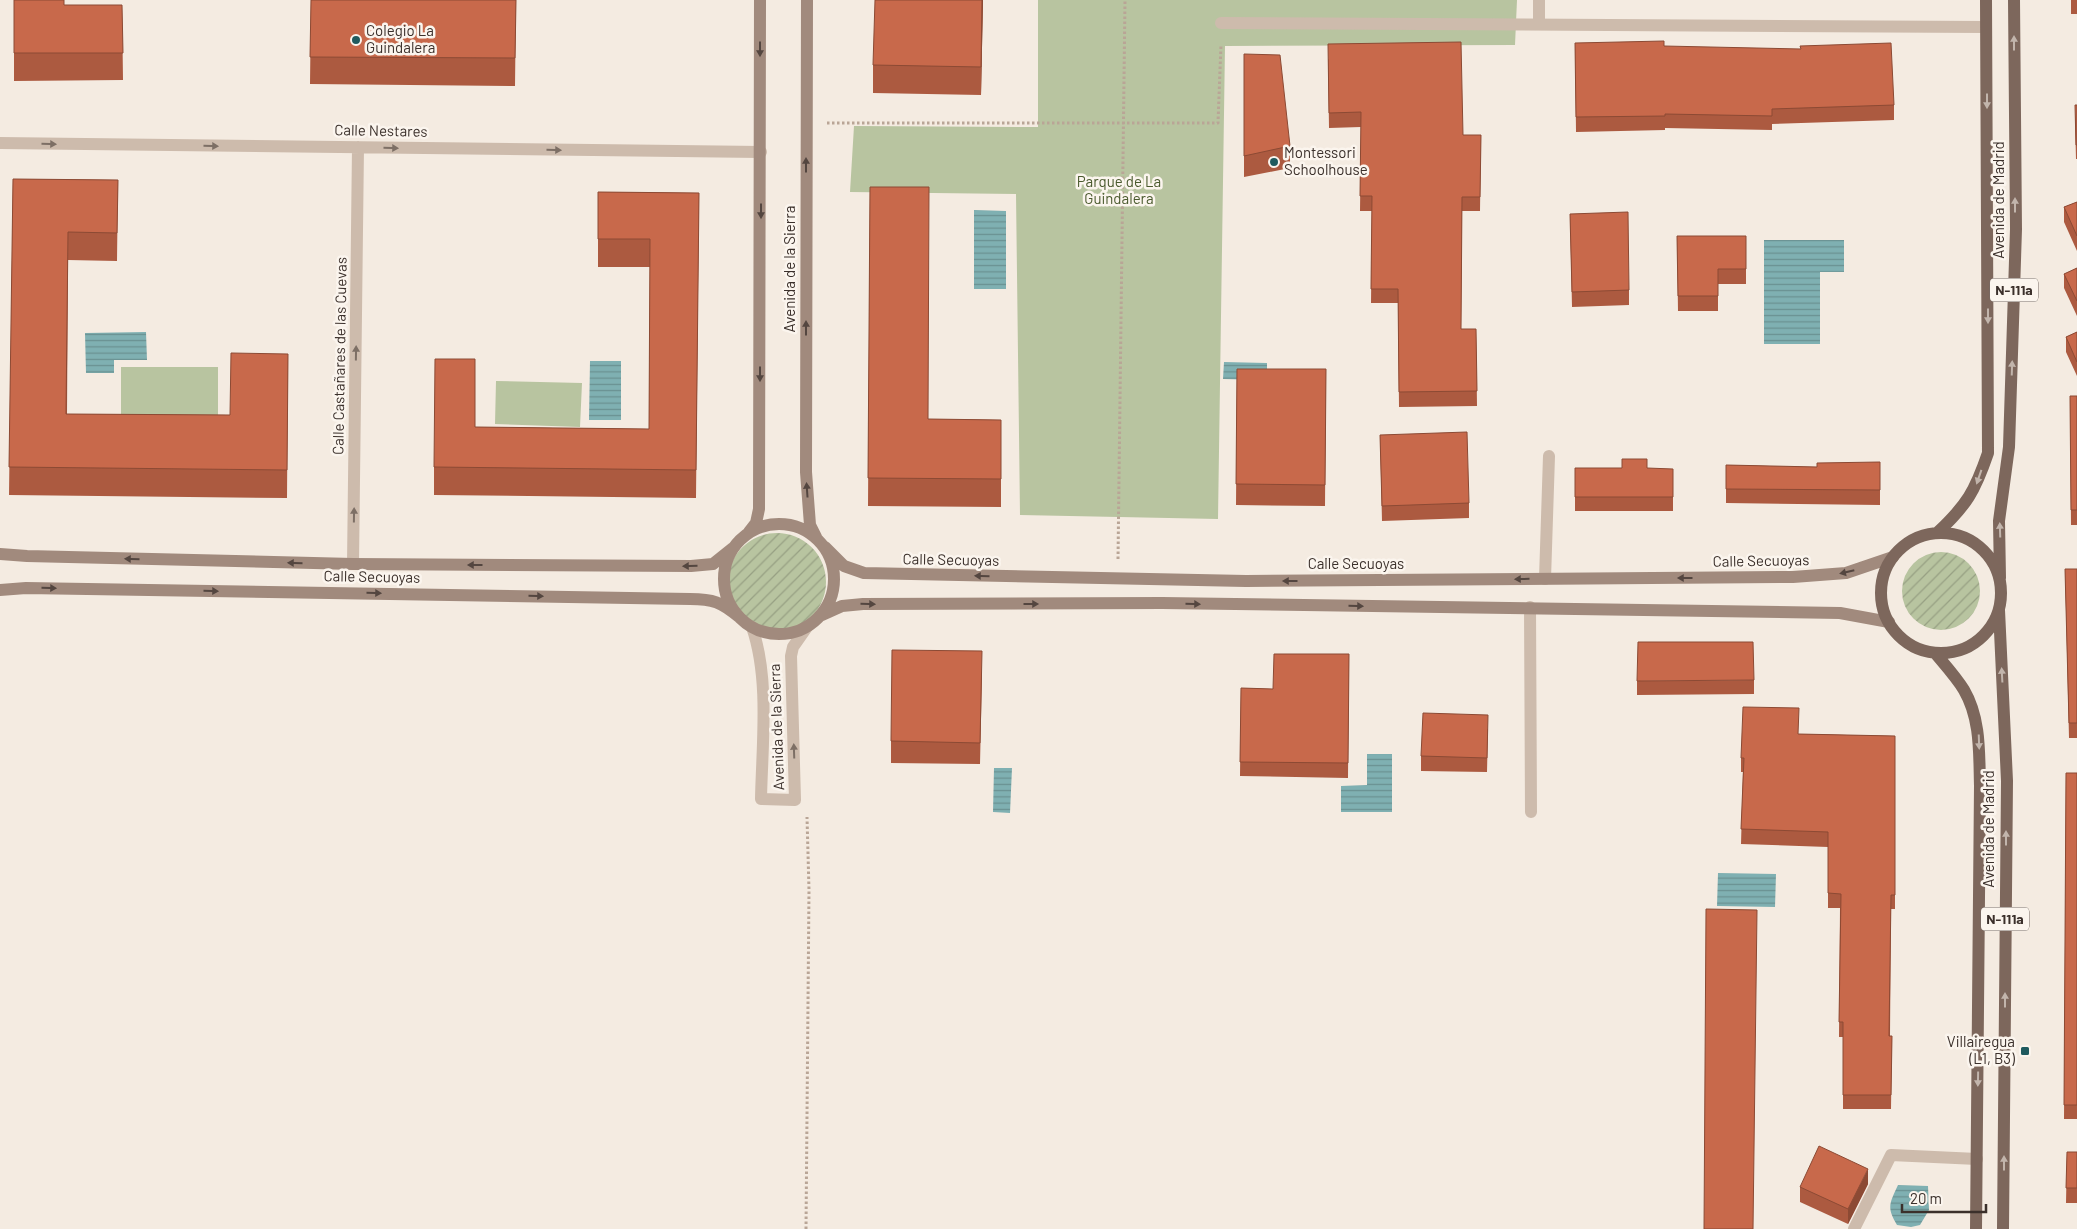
<svg xmlns="http://www.w3.org/2000/svg" width="2077" height="1229" font-family="Barlow,sans-serif">
	<style>
		.park { fill: #b8c4a0 }
		.garden { fill: url(#garden-furrows) }
		.water { fill: url(#water-rules) }
		.lines { fill: none; stroke-linecap: round; stroke-linejoin: round }
		.path { stroke: #b9a596; stroke-width: 3; stroke-dasharray: 2.5 2.5; stroke-linecap: butt }
		.service { stroke: #cdbbac; stroke-width: 12 }
		.minor { stroke: #cdbbac; stroke-width: 12 }
		.secondary { stroke: #a18a7d; stroke-width: 12 }
		.primary { stroke: #7d675c; stroke-width: 12 }
		.wall { fill: #ac5a40 }
		.shaded-wall { fill: #8c4a34 }
		.building { fill: #c8694b; stroke: #8c4a34 }
		.oneway { fill: #c2b5ac }
		.oneway2 { fill: #544640 }
		.oneway3 { fill: #7d6f65 }
		.poi-dot { fill: #1f5a5e; stroke: #fbf5ee; stroke-width: 2 }
		.labels { text-anchor: middle; stroke-width: 5; stroke-linejoin: round; paint-order: stroke }
		.shield { fill: #fbf5ee; stroke: #756b66; stroke-width: 1 }
		.shield-label { font-size: 14px; font-weight: bold; fill: #3b302b }
		.poi-label { font-size: 15px; fill: #3b302b; stroke: #fbf5ee; text-anchor: start }
		.street-label { font-size: 15px; fill: #3b302b; stroke: #fbf5ee }
		.park-label { font-size: 15px; fill: #4a5a2e; stroke: #fbf5ee }
	</style>
	<defs>
		<pattern id="garden-furrows" width="10" height="10" patternUnits="userSpaceOnUse" patternTransform="scale(1.25)"><rect width="10" height="10" fill="#b8c4a0"/><path d="M-1 1l2-2M0 10L10 0M9 11l2-2" fill="none" stroke="#97a083"/></pattern>
		<pattern id="water-rules" width="6" height="5" patternUnits="userSpaceOnUse" patternTransform="scale(1.25)"><rect width="6" height="5" fill="#7fb0b2"/><path d="M0 2.5h6" fill="none" stroke="#699091"/></pattern>
	</defs>
	<rect width="100%" height="100%" fill="#f4ebe1"/>
	<path class="park" d="M1038,0H1517L1515,45L1225,46L1218,519L1020,515L1016,194L850,192L854,126L1038,127Z
		M121,367H218V422H121Z
		M496,381L582,383L580,427L495,424Z"/>
	<path class="garden" d="M728 582a49 49 0 1 1 98 0a49 49 0 1 1-98 0Z
		M1902 591a39 39 0 1 1 78 0a39 39 0 1 1-78 0Z"/>
	<path class="water" d="M974,210L1006,211V289H974Z
		M1764,240H1844V272H1820V344H1764Z
		M146,332L147,360H114V373H86L85,333Z
		M590,361H621V420H589Z
		M1224,362L1267,363V380L1223,379Z
		M1367,754H1392V812H1341V786L1367,785Z
		M994,768H1012L1010,813L993,812Z
		M1718,873L1776,874L1775,907L1717,906Z
		M1898,1185L1928,1186L1929,1210L1920,1225L1911,1227L1897,1225C1886,1207 1890,1203 1898,1185Z"/>
	<g class="lines">
		<path class="path" d="M827,123H1218L1221,44
			M1118,559L1125,0
			M806,1229L809,890L807,817"/>
		<path class="service" d="M1545,579L1549,456"/>
		<path class="minor" d="M1221,23L1986,27
			M1539,24V0
			M0,143L761,152
			M353,564L358,147
			M1530,607L1531,812
			M752,627C770,679 762,745 761,799L795,800L791,656L793,647L807,627
			M1854,1229L1891,1155L1977,1159"/>
		<path class="secondary" d="M807,0L806,472L810,525L816,537
			M724 579a55 55 0 1 1 110 0a55 55 0 1 1-110 0Z
			M749,532L756,523L759,509L760,0
			M825,547L844,566L864,573L1246,581L1793,577L1846,573L1893,557
			M0,554L27,556L353,564L691,566L713,564L733,548
			M0,590L26,588L690,599C713,599 721,602 739,617
			M822,615L842,606L863,604L1162,603L1840,613L1889,622"/>
		<path class="primary" d="M1937,533C1967,505 1975,491 1988,453L1986,0
			M1881 593a60 60 0 1 1 120 0a60 60 0 1 1-120 0Z
			M2000,578L1999,521L2009,447L2016,229L2014,0
			M1999,610L2007,781L2003,1229
			M1935,653C1945,665 1956,677 1964,690C1981,719 1979,754 1980,786L1976,1229"/>
	</g>
	<path class="wall" d="M14,0L64,5H122L123,80L14,81Z
		M311,0H516L515,86L310,84Z
		M983,0L981,95L873,93V65Z
		M2071,0H2077V14H2071Z
		M1575,43L1664,46L1894,105V120L1772,124V130L1665,128V130L1576,132Z
		M1244,54L1290,146V168L1244,177Z
		M1328,59L1463,135H1481L1480,211H1462L1461,329H1476L1477,406L1399,407L1398,303H1371L1372,211H1360L1361,127L1329,128Z
		M2077,105V159H2076L2075,120Z
		M13,179L118,180L117,261L68,260L67,414L230,415L288,354L287,498L9,495Z
		M870,187L928,419L1001,420V507L868,506Z
		M598,192L699,193L696,498L434,495V467L475,427L649,429L650,267H598Z
		M2077,202V251L2064,222V207Z
		M1570,214L1629,290V305L1572,307Z
		M1677,236H1746V284H1718V311H1678Z
		M2077,268V316L2064,288V274Z
		M2077,332V376L2066,352V337Z
		M1237,369H1326L1325,506L1236,505Z
		M2070,396H2077V525H2071Z
		M1380,435L1469,503V518L1382,521Z
		M1880,462V505L1726,503V465L1817,467Z
		M1575,468L1673,469V511H1575Z
		M2065,569H2077V738H2069Z
		M1349,654L1348,778L1240,776L1241,688L1273,689Z
		M982,673L980,764L891,763V741Z
		M1754,680V694L1637,695V681Z
		M1488,729L1487,772L1421,771V756Z
		M1799,734L1895,736V909H1891L1890,1036H1892L1891,1109H1843V1037H1839L1840,908H1828V847L1741,844L1743,772H1741V758Z
		M2066,773H2077V1119H2064Z
		M2067,1152H2077V1203H2066Z
		M1868,1184L1848,1224L1800,1202V1187Z"/>
	<path class="shaded-wall" d="M982,0H983L981,95V67Z
		M1868,1169V1184L1848,1224V1209Z"/>
	<path class="building" d="M14,0H64V5H122L123,53H14Z
		M311,0H516L515,58L310,57Z
		M875,0H982L981,67L873,65Z
		M1664,41V46L1801,49L1800,46L1891,43L1894,105L1772,109V116L1665,114V116L1576,117L1575,43Z
		M1461,42L1463,135H1481L1480,197H1462L1461,329H1476L1477,391L1399,392L1398,289H1371L1372,196H1360L1361,112L1329,113L1328,44Z
		M1244,54L1280,55L1290,146L1244,156Z
		M2075,105H2077V145H2076Z
		M13,179L118,180L117,233L68,232L66,414L230,415L231,353L288,354L287,470L9,467Z
		M870,187H929L928,419L1001,420V479L868,478Z
		M598,192L699,193L696,470L434,467L435,359H475V427L649,429L650,239H598Z
		M2077,202V236L2064,207Z
		M1628,212L1629,290L1572,292L1570,214Z
		M1677,236H1746V269H1718V296H1678Z
		M2077,268V301L2064,274Z
		M2077,332V362L2066,337Z
		M1237,369H1326L1325,485L1236,484Z
		M2070,396H2077V510H2071Z
		M1467,432L1469,503L1382,506L1380,435Z
		M1622,459H1647V468L1673,469V497H1575V468H1622Z
		M1880,462V490L1726,489V465L1817,467V463Z
		M2065,569H2077V723H2069Z
		M1638,642H1753L1754,680L1637,681Z
		M892,650L982,651L980,743L891,741Z
		M1274,654H1349L1348,763L1240,762L1241,688L1273,689Z
		M1743,707L1799,708L1798,734L1895,736V895H1891L1889,1036H1892L1891,1095H1843V1022H1839L1841,894L1828,893V832L1741,829L1744,758H1741Z
		M1423,713L1488,715L1487,758L1421,756Z
		M2066,773H2077V1105H2064Z
		M1706,909L1757,910L1753,1229H1704Z
		M1819,1146L1868,1169L1848,1209L1800,1187Z
		M2067,1152H2077V1188H2066Z"/>
	<defs><path id="oneway-solid" d="M-6-.8H1V-3.2L6.5 0L1 3.2V.8H-6Z" transform="scale(1.25)"/></defs>
	<g class="oneway">
		<use href="#oneway-solid" transform="translate(2014 43) rotate(-90)"/>
		<use href="#oneway-solid" transform="translate(1987 101) rotate(90)"/>
		<use href="#oneway-solid" transform="translate(2015 205) rotate(-90)"/>
		<use href="#oneway-solid" transform="translate(1988 316) rotate(90)"/>
		<use href="#oneway-solid" transform="translate(2012 368) rotate(-88)"/>
		<use href="#oneway-solid" transform="translate(1979 477) rotate(109)"/>
		<use href="#oneway-solid" transform="translate(2000 530) rotate(-92)"/>
		<use href="#oneway-solid" transform="translate(2002 675) rotate(-93)"/>
		<use href="#oneway-solid" transform="translate(1979 742) rotate(88)"/>
		<use href="#oneway-solid" transform="translate(2006 838) rotate(-90)"/>
		<use href="#oneway-solid" transform="translate(2005 1000) rotate(-90)"/>
		<use href="#oneway-solid" transform="translate(1978 1079) rotate(91)"/>
		<use href="#oneway-solid" transform="translate(2004 1163) rotate(-90)"/>
	</g>
	<g class="oneway2">
		<use href="#oneway-solid" transform="translate(760 49) rotate(90)"/>
		<use href="#oneway-solid" transform="translate(806 165) rotate(-90)"/>
		<use href="#oneway-solid" transform="translate(761 211) rotate(90)"/>
		<use href="#oneway-solid" transform="translate(806 328) rotate(-90)"/>
		<use href="#oneway-solid" transform="translate(760 374) rotate(90)"/>
		<use href="#oneway-solid" transform="translate(807 490) rotate(-94)"/>
		<use href="#oneway-solid" transform="translate(132 559) rotate(-179)"/>
		<use href="#oneway-solid" transform="translate(295 563) rotate(-179)"/>
		<use href="#oneway-solid" transform="translate(475 565) rotate(-180)"/>
		<use href="#oneway-solid" transform="translate(690 566) rotate(179)"/>
		<use href="#oneway-solid" transform="translate(1847 572) rotate(167)"/>
		<use href="#oneway-solid" transform="translate(982 576) rotate(-179)"/>
		<use href="#oneway-solid" transform="translate(1685 578) rotate(180)"/>
		<use href="#oneway-solid" transform="translate(1522 579) rotate(179)"/>
		<use href="#oneway-solid" transform="translate(1290 581) rotate(180)"/>
		<use href="#oneway-solid" transform="translate(49 588) rotate(1)"/>
		<use href="#oneway-solid" transform="translate(211 591) rotate(1)"/>
		<use href="#oneway-solid" transform="translate(374 593) rotate(1)"/>
		<use href="#oneway-solid" transform="translate(536 596) rotate(1)"/>
		<use href="#oneway-solid" transform="translate(868 604) rotate(1)"/>
		<use href="#oneway-solid" transform="translate(1031 604)"/>
		<use href="#oneway-solid" transform="translate(1193 604) rotate(1)"/>
		<use href="#oneway-solid" transform="translate(1356 606) rotate(1)"/>
	</g>
	<g class="oneway3">
		<use href="#oneway-solid" transform="translate(49 144) rotate(1)"/>
		<use href="#oneway-solid" transform="translate(211 146) rotate(1)"/>
		<use href="#oneway-solid" transform="translate(391 148) rotate(1)"/>
		<use href="#oneway-solid" transform="translate(554 150) rotate(1)"/>
		<use href="#oneway-solid" transform="translate(356 353) rotate(-89)"/>
		<use href="#oneway-solid" transform="translate(354 515) rotate(-89)"/>
		<use href="#oneway-solid" transform="translate(794 751) rotate(-92)"/>
	</g>
	<g class="poi-dot">
		<circle cx="356" cy="40" r="5"/>
		<circle cx="1274" cy="162" r="5"/>
		<rect x="2020" y="1046" width="10" height="10" rx="2.5"/>
	</g>
	<g class="labels">
		<g class="shield">
			<rect x="1990" y="278.5" width="48" height="23" rx="4"/>
			<rect x="1981" y="907.5" width="48" height="23" rx="4"/>
		</g>
		<g class="shield-label">
			<text x="2014" y="295">N-111a</text>
			<text x="2005" y="924">N-111a</text>
		</g>
		<g class="poi-label">
			<text x="366" y="36">Colegio La<tspan x="366" dy="17">Guindalera</tspan></text>
			<text x="1284" y="158">Montessori<tspan x="1284" dy="17">Schoolhouse</tspan></text>
			<text x="2015" y="1047" text-anchor="end">Villairegua<tspan x="2015" dy="17">(L1, B3)</tspan></text>
		</g>
		<g class="street-label">
			<text transform="translate(381 131) rotate(1)" y="5">Calle Nestares</text>
			<text transform="translate(1999 200) rotate(-90)" y="5">Avenida de Madrid</text>
			<text transform="translate(790 269) rotate(-90)" y="5">Avenida de la Sierra</text>
			<text transform="translate(340 356) rotate(-89)" y="5">Calle Castañares de las Cuevas</text>
			<text transform="translate(951 560) rotate(1)" y="5">Calle Secuoyas</text>
			<text transform="translate(1761 561) rotate(-1)" y="5">Calle Secuoyas</text>
			<text x="1356" y="569">Calle Secuoyas</text>
			<text transform="translate(372 577) rotate(1)" y="5">Calle Secuoyas</text>
			<text transform="translate(777 727) rotate(-92)" y="5">Avenida de la Sierra</text>
			<text transform="translate(1989 829) rotate(-90)" y="5">Avenida de Madrid</text>
		</g>
		<g class="park-label">
			<text x="1119" y="187">Parque de La<tspan x="1119" dy="17">Guindalera</tspan></text>
		</g>
	</g>
	<path d="M1902 1204v8h84v-8" fill="none" stroke="#3b302b" stroke-width="2.5"/>
	<text x="1910" y="1204" font-size="15" fill="#3b302b" stroke="#fbf5ee" stroke-width="4" paint-order="stroke">20 m</text>
</svg>
